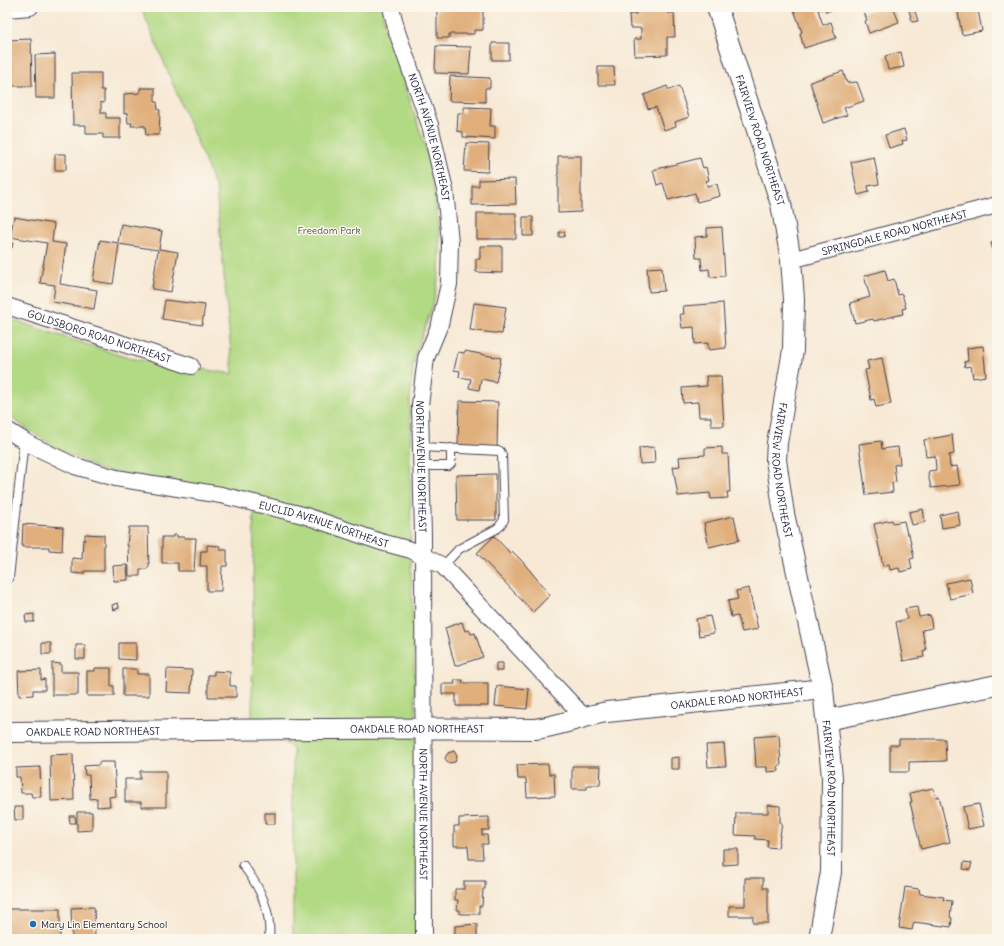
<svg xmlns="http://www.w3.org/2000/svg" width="1004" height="946" font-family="Delius,sans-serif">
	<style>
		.green { fill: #b2d983; stroke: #6a7e5f }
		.building { fill: #e0af7b }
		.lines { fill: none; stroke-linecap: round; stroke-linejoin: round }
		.service-casing { stroke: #424052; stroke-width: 10 }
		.minor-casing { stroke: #424052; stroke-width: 18 }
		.tertiary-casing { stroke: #424052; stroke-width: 22 }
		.service { stroke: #fff; stroke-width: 8 }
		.minor { stroke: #fff; stroke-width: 16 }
		.tertiary { stroke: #fff; stroke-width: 20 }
		.poi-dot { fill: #1f6fb2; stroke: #fbf7ec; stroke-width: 1.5 }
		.labels { text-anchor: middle; stroke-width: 3; stroke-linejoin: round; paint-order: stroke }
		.street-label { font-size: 10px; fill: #22223b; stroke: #fbf7ec }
		.park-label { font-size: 10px; fill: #4d5951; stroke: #fbf7ec }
		.poi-label { font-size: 10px; fill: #22223b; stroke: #fbf7ec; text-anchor: start }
	</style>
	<rect width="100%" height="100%" fill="#fbf7ec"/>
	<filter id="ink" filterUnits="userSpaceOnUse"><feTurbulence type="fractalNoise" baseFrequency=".025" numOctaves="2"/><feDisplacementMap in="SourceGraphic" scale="8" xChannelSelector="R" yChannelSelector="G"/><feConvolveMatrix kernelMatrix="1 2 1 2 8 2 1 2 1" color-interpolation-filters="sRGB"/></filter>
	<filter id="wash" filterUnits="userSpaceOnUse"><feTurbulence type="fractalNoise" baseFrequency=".012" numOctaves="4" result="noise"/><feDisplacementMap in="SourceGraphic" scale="16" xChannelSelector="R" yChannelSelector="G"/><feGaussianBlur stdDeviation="0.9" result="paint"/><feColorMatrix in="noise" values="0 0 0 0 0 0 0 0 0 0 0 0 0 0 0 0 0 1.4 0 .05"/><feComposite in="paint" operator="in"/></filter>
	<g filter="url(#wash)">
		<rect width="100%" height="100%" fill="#f7e9d5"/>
		<path class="green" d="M141,7H381L387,32L426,149L436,201L440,245L439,274L433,305L414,358L410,401L411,569L416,720V939H293V749L252,718L254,493L101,470L53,446L7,415V318L128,358L233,374L216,188Z"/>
		<g id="blocks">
			<path class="building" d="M437,7H483V30H474V34H449V38H437Z
				M639,7H667V13H674L675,37H667V55L635,56L634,39H641V28H630L629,14H636L635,9H639Z
				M793,7H839L826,12L825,8L818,10L823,25L831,22L836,38L804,48L800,33L802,32Z
				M885,7H893L899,22L869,33L865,21L867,20L864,12Z
				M957,7H989L978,10L982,31L962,35Z
				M914,8L918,21L912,22L909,10Z
				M31,39L32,86H7V40Z
				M492,43H509V60H492Z
				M436,46L471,47L469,74L435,73Z
				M901,52L904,67L888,70L885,56Z
				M55,54V98H36L35,55Z
				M598,67H614L615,85H598Z
				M843,71L847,83L857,82L864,101L844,108L847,115L823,123L810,82Z
				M72,73H101V90H104V103L101,102V113H106V118H120V138H103V134H86V125H73Z
				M450,76L490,78V88H485V102L449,101Z
				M667,86L669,90L679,86L689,117L675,122L676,126L664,130L656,107L648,109L644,95Z
				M140,88H155V102H157L158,110H160L159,135H146L145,126H131L132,123H128L127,113L124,114V94L140,93Z
				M464,107L491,108L490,126H495V139L463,137V132L457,131L458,113H464Z
				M904,129L907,140L902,141L903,144L889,148L885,135Z
				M466,143L489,144L488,172L464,171Z
				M55,154H66V170H55Z
				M558,156H581V212L558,213Z
				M874,157L879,184L868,186L869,192L858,195L851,162Z
				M700,158L703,168L706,167L709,180L706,181L707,186L717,184L720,196L697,202L695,193L668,200L663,183L657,185L653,170Z
				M515,179L516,204L472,205V186H479V180Z
				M477,213H516V239H477Z
				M14,217L54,224L52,242L66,244L60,284L97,290L94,309L53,302L55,285L40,283L47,243L10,237Z
				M523,217H533V236H523Z
				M121,224L162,231L159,249L178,252L171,292L152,289L158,250L119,244L113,284L93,281L100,240L118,243Z
				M722,227L725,276L710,277L709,269L702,270L701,258H696L695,237L707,236V228Z
				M559,232H565L564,237H559Z
				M7,241L13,242L12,248L7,246Z
				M997,241V263L991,243Z
				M480,246H502V273L476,272V259H480Z
				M662,267L664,291L649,292L647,268Z
				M885,270L888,281L894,279L898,295L902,294L906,308L902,309L903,314L874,321L873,319L855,323L850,303L870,297L864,276Z
				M165,300L205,305L202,325L162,319Z
				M474,303L506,307L502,334L470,330Z
				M723,303L726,348L708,350V343L695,344L694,327L682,328L680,314H684L683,306Z
				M983,346L986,376L973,378L971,366L965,367L964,362L968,361L967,348Z
				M465,351L501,358L496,382L481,379L479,390L469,388L471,379L459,377L460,371L454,370L458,352L464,353Z
				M882,358L891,404L876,407L874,399L871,400L865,370L869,369L867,361Z
				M706,376H721L724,426H711V417H699L698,402L683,403L682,388L707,386Z
				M459,401L498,402L497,448L458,447Z
				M952,435L954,454L949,455L950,467L957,466L960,485L931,488L928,474L929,471L936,470L935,456L926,457L924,440Z
				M881,441L882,449L898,447L900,464L894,465L896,482L892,483L893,492L866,495L859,444Z
				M654,447L655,463L640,464L639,448Z
				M722,447V454H728L730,492H727L728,498L711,499L710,493L678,496L673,467L680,466L679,457L705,455V448Z
				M496,474V520H457L456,475Z
				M7,488L10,489L8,517H7Z
				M923,509L925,522L912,525L909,512Z
				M958,511L960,525L942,528L940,515Z
				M734,516L739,540L709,547L704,523Z
				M892,520L893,523L904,521L907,534H909L914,558L910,559L912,569L900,572L899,568L890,570L889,564L883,566L874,524Z
				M23,524L63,527L62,551L49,550V547H22Z
				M129,527H148L149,567L147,569H140V576H129L128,545H127Z
				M85,534L104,535V571H84V574L72,573V558L82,559L83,540H85Z
				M173,535H177V537H185V538H196L194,571H178V563H162V537H173Z
				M494,536L510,553L512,551L522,561L550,595L533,612L477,553Z
				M207,545L220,546V550H227V566H222L221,591H207V566H200L201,551H207Z
				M127,565L128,580L114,581L113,566Z
				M970,578L973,594L950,599L946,583Z
				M749,588L758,629L742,632L738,616L731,617L728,601L738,599L736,591Z
				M118,603L119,608L113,610L112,605Z
				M917,607L919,617L930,615L932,628L922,630L926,650L923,651L924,657L903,661L896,622L907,619L905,609Z
				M34,614V622H26L25,615Z
				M710,616L714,633L699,636L696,619Z
				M462,622L465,631L469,630L471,634L475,633L483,657L455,666L445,628Z
				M42,643H51V654H42Z
				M119,643H136V660L119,659Z
				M76,645H85V659H76Z
				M52,663L61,664V672H78V695H52Z
				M496,663H503V671H496Z
				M95,668H111V686H114V696H87V671H95Z
				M123,669H137V674H149V696H123Z
				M167,669L192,670L191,693L166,692Z
				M41,670V680L45,679V690H33V695L19,696L18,671Z
				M214,671L230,672V686H236V697H208V675H214Z
				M7,672H9V696H7Z
				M454,680H463L462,683H488V706H456V694H442V684H455Z
				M497,686L529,689L527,709L495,706Z
				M779,735L781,766H778L779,771L767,772V767H756L754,737Z
				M899,739H945L946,761L909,762V772H890V745H899Z
				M724,744L726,766L708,767L706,745Z
				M454,751L457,756L455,762L448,763L445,758L448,753Z
				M73,754L74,800L51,801L50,755Z
				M679,757V769H671V758Z
				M99,762H114L116,796L109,797L110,806L97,807V798L90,799L89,775H85L84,766L99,765Z
				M548,764L549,774H554L555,796L527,797L526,779H518L517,765Z
				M572,766H601L600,785H587V789H572Z
				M40,767L41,797H32L31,793H21L20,777H16V768Z
				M140,771H166V807H141V802H125V779H140Z
				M933,788L936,797L939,796L950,842L921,849L910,802H912L910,793Z
				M979,804L984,826L968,829L963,807Z
				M768,805L780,806V823H782L778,848L767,847L768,840L755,839V836L735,835L736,813H768Z
				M14,807H23V820H15Z
				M77,812H92V830L77,831Z
				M265,813H275V824H265Z
				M69,816H75L76,823H70Z
				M489,817V830H482V835H487L488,844H482L483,859H469L468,846H454V826H459V818Z
				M723,849H738V864L723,865Z
				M964,862L972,863L970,870L963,869Z
				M745,878H763V888H768V923H753V916H729V906H745Z
				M464,881H485V889H483L482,906H479V914H460V910H457L458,900H455V889H464Z
				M905,887L919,889L920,894L944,897L943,900L952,901L950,917L952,918L951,927L914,922L912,930L899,928Z
				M94,907L95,939H72L71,908Z
				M7,909H60V939H7Z
				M477,924V939H455V926Z"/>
		</g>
	</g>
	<g filter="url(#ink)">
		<use href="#blocks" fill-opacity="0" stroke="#424052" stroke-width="1"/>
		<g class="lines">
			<defs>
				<path id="service" d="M421,447L500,451L502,455L504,520L498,528L459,549L443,566
					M422,466H448L451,464V448
					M7,578H9L24,441
					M243,865C260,887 272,911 269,939"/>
				<g id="minor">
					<path id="s1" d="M391,7L397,32L430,125L445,190L450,242L449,284L440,324L426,358L420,405L423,536L424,939"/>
					<path d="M7,9L30,7"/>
					<path id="s2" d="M791,260L997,205"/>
					<path id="s3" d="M7,306L191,366"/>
					<path id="s4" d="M7,430L31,445L75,466L116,478L221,495L303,515L381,542L411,550L443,566L583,716"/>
				</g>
				<g id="tertiary">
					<path id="s5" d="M717,7L781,204L791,260L794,299L793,350L777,443L776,460L784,514L823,689L832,777L831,872L819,939"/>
					<path d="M827,720L997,685"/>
					<path id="s6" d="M7,732C183,731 359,727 535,729C560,726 583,716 607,712L823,689"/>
				</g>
			</defs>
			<use href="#service" class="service-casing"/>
			<use href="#minor" class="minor-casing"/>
			<use href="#tertiary" class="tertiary-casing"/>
			<use href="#service" class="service"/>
			<use href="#minor" class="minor"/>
			<use href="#tertiary" class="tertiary"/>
		</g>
	</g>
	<circle class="poi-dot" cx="33" cy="924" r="4"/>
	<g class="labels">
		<g class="street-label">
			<text dy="4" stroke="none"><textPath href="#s1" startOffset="136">NORTH AVENUE NORTHEAST</textPath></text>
			<text dy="4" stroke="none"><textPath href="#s5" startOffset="140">FAIRVIEW ROAD NORTHEAST</textPath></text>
			<text dy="4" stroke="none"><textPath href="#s2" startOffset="107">SPRINGDALE ROAD NORTHEAST</textPath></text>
			<text dy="4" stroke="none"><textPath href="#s3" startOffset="97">GOLDSBORO ROAD NORTHEAST</textPath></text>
			<text dy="4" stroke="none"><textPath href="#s1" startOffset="472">NORTH AVENUE NORTHEAST</textPath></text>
			<text dy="4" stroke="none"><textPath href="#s5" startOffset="476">FAIRVIEW ROAD NORTHEAST</textPath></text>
			<text dy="4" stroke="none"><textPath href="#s4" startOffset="333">EUCLID AVENUE NORTHEAST</textPath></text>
			<text dy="4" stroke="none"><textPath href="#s6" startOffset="733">OAKDALE ROAD NORTHEAST</textPath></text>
			<text dy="4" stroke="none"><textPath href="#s6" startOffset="410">OAKDALE ROAD NORTHEAST</textPath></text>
			<text dy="4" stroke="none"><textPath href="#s6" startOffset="86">OAKDALE ROAD NORTHEAST</textPath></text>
			<text dy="4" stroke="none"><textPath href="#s5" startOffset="799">FAIRVIEW ROAD NORTHEAST</textPath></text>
			<text dy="4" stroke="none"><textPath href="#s1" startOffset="820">NORTH AVENUE NORTHEAST</textPath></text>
		</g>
		<g class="park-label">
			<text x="329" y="234">Freedom Park</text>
		</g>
		<g class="poi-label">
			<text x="41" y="928">Mary Lin Elementary School</text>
		</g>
	</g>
	<rect width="1004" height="946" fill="none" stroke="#fbf7ec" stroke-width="24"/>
</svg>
